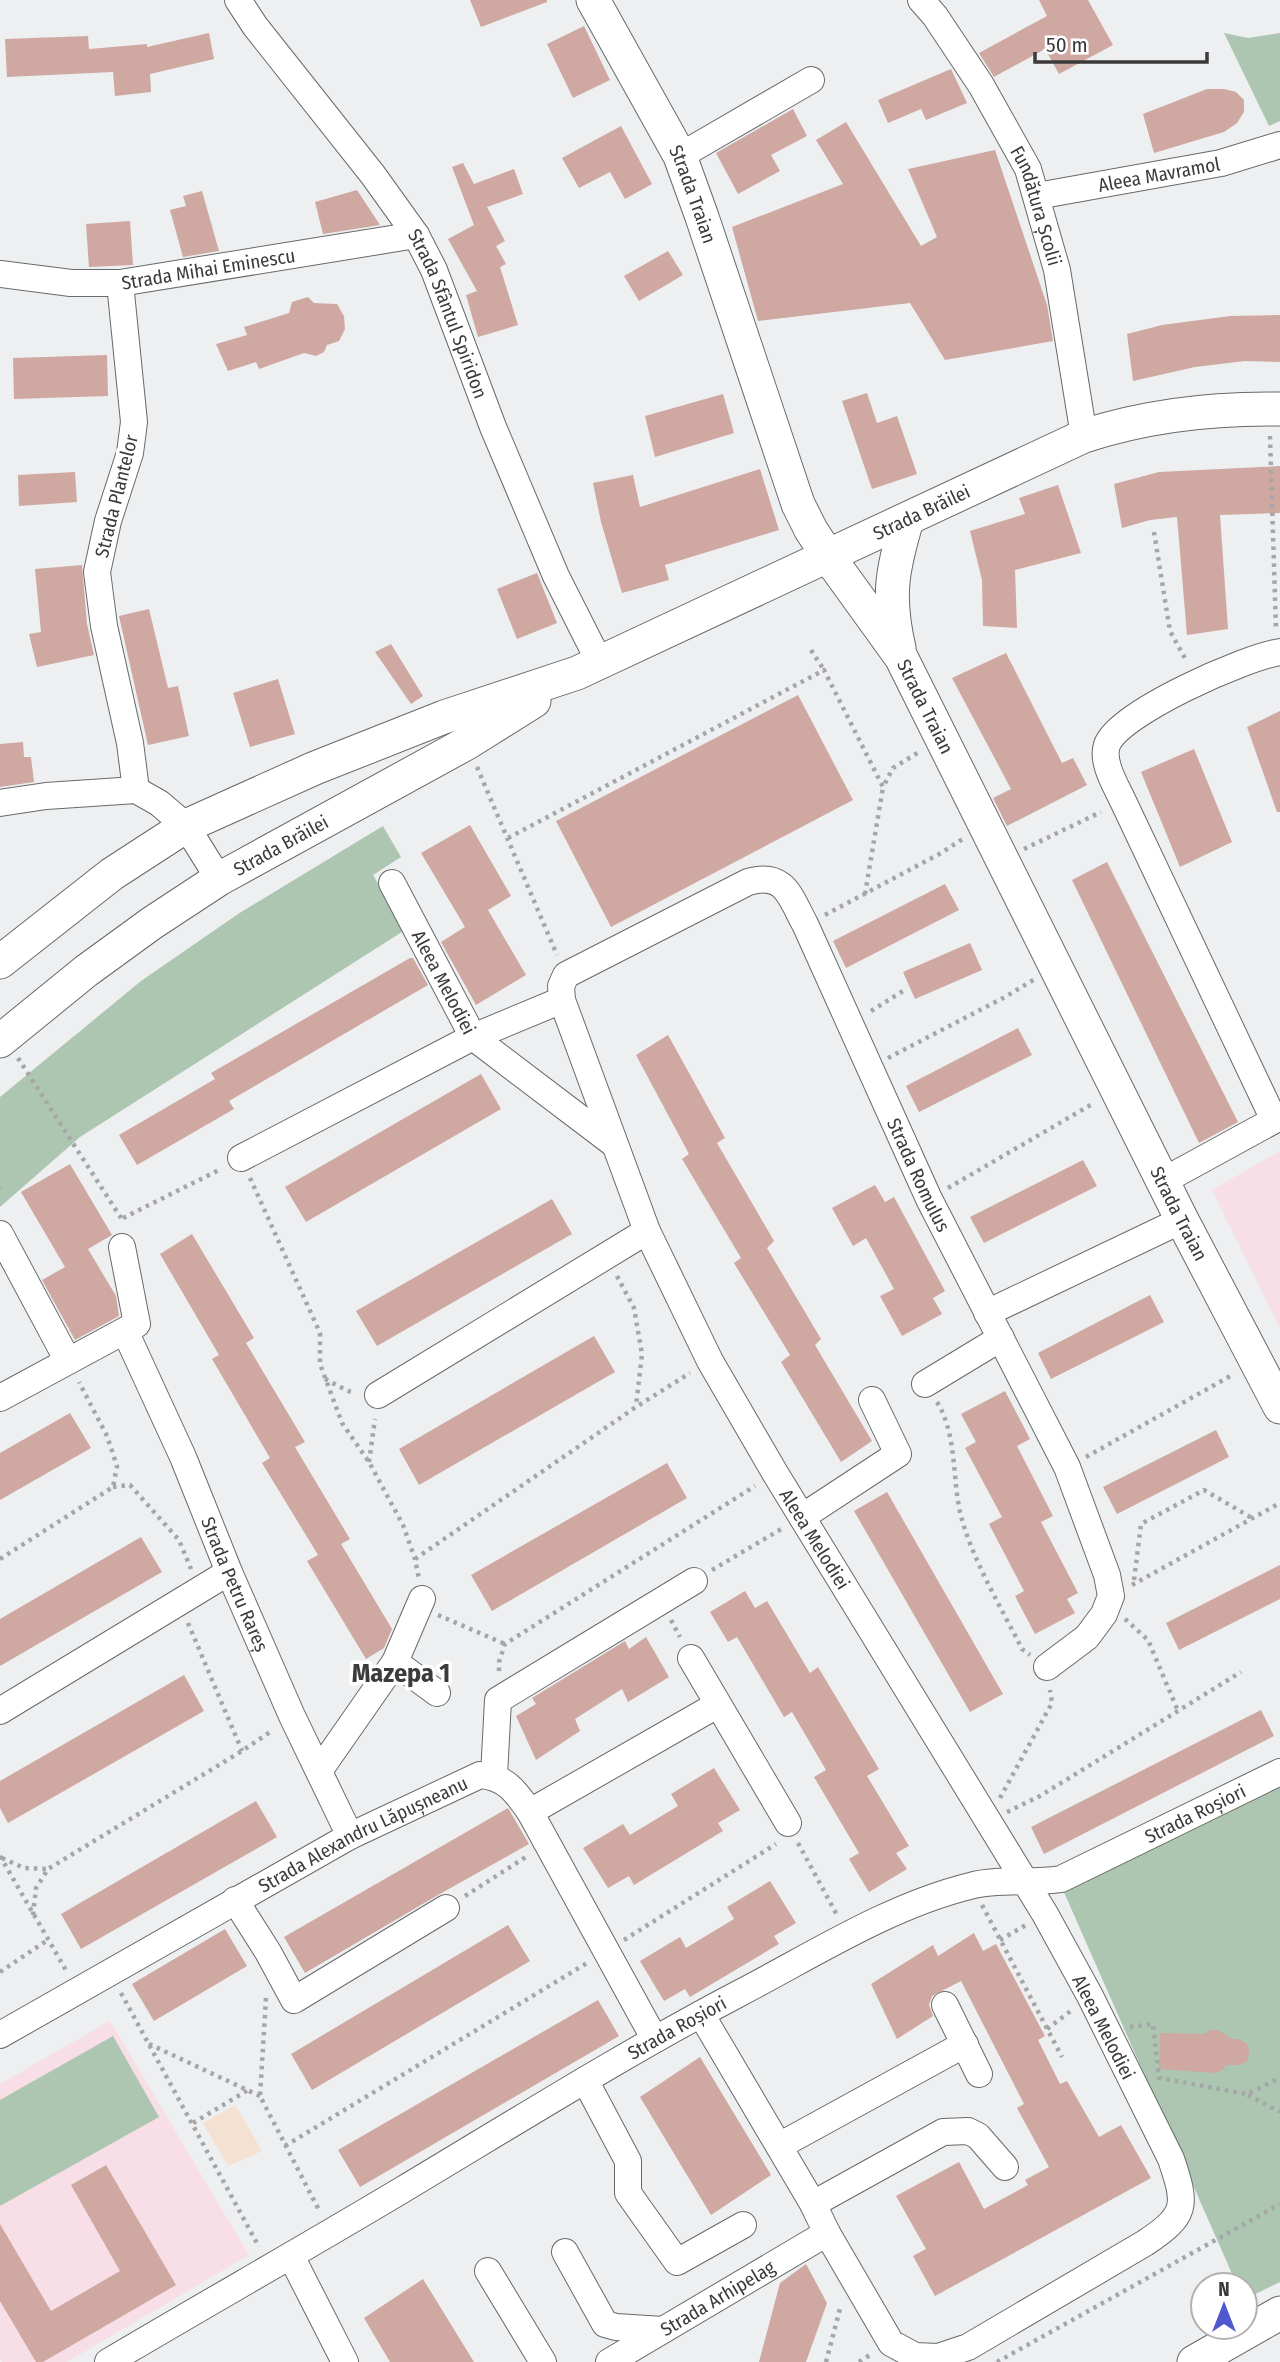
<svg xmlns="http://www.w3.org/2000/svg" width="1280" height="2362" font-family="'Fira Sans Condensed',sans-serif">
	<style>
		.education { fill: #f7dee7 }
		.medical { fill: #f5e1d2 }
		.green { fill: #adc6b1 }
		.building { fill: #cea8a1 }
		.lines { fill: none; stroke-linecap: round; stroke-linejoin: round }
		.minor-casing { stroke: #67696a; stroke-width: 28 }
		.major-casing { stroke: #67696a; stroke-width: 35 }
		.path { stroke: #a5a6a8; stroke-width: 4.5; stroke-dasharray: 3.5 5; stroke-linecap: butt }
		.minor { stroke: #fff; stroke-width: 26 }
		.major { stroke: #fff; stroke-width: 33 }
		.labels { text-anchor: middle; stroke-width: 7; stroke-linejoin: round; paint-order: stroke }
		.street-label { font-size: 19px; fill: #3b3b3c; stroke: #fff }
		.district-label { font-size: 26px; font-weight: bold; fill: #3b3b3c; stroke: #fff }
	</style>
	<rect width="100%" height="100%" fill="#eeeff1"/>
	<path class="education" d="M1280,1151V1328L1212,1190Z
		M110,2021L249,2255L67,2362H2L0,2358V2084Z"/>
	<path class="medical" d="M235,2105L262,2151L228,2166L203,2123Z"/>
	<path class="green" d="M1224,33L1248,38L1280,33V121L1269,126Z
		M383,826L401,857L373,875L405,930L80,1137L0,1207V1097L141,981L238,914Z
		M1280,1780V2282L1245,2299V2285H1237L1063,1890Z
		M113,2036L159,2117L0,2206V2100Z"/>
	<path class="building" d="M470,0H547V2L481,27Z
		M1039,0H1088L1113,45L1059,74L1045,49L994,77L979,53L1047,16Z
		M584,26L610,80L573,98L547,44Z
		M209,33L214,59L150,74L151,92L115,96L113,72L7,77L5,39L88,36L89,49L147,44V47Z
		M951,69L967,103L926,120L921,109L888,123L878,100Z
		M1207,89H1224L1236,92L1244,100V112L1237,123L1224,132L1154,153L1143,114Z
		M793,109L807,136L771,155L780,171L738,194L716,153Z
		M846,122L921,246L937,237L908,169L995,150L1047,305L1053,341L945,360L910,303L758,321L732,227L843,184L816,140Z
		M621,126L652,184L625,199L610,172L579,188L562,158Z
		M463,163L474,184L514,169L523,194L487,207L505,241L496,246L506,264L500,267L518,325L478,337L466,295L477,291L448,239L474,225L452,167Z
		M357,190L380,225L323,234L315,202Z
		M202,191L219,251L183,257L170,210L186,206L183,196Z
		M130,221L133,265L89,267L86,224Z
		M668,251L683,275L639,301L624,276Z
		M308,297L314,303L337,304L344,316L345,329L339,341L327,345L324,352L316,356L304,353L259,369L256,362L228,371L216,344L247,335L244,327L289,313L292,302Z
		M1280,315V362L1245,361L1195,367L1133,381L1127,334L1162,325L1230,316Z
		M107,355L108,396L14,399L13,358Z
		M867,393L877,423L897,416L917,474L872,489L842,401Z
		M723,394L734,433L655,457L645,416Z
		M1280,466V513L1220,515L1228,629L1187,635L1177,517L1150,520L1122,528L1114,484L1159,472Z
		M760,469L779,530L665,565L669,580L622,593L601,522L593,483L633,475L640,507Z
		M75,472L77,502L19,506L18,475Z
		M1058,485L1081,553L1015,570L1017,628L983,626L982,580L970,531L1025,514L1019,498Z
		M82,565L87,624L94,655L37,667L29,634L41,632L35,569Z
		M537,573L557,623L517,639L497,589Z
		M149,609L168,688L178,686L189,736L148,745L119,616Z
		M391,644L423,696L411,704L375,652Z
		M1006,653L1062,763L1073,758L1087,785L1007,826L993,798L1011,789L952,678Z
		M278,679L295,734L250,747L233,693Z
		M798,695L853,800L611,927L556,821Z
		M1280,711V812H1277L1247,727Z
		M23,742L24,757H31L34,782L0,787V744Z
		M1194,749L1232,842L1180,867L1141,772Z
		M470,825L511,896L488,910L526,975L476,1005L441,942L465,927L421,853Z
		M1107,862L1238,1122L1199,1143L1072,880Z
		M945,884L959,910L846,968L833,941Z
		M970,943L982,970L915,999L903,972Z
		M410,958H413L428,985L229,1101L234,1109L137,1165L119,1135L215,1079L211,1073Z
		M1018,1028L1032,1055L919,1112L906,1086Z
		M668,1035L725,1138L717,1143L774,1241L767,1248L821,1339L815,1345L872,1441L841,1462L781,1362L790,1355L734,1263L741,1258L682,1159L689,1154L636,1055Z
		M481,1074L501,1109L306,1222L285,1187Z
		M1083,1160L1097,1186L984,1243L970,1217Z
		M70,1164L112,1235L88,1249L116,1296L119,1316L75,1340L42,1280L65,1267L21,1192Z
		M875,1185L885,1202L894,1197L945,1291L933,1298L942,1314L902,1336L880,1296L894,1289L866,1238L853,1246L832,1208Z
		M552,1199L572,1234L377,1346L356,1311Z
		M192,1234L254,1338L246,1343L305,1442L295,1447L350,1539L341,1544L392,1629L384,1648L366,1659L307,1561L318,1555L262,1463L270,1458L212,1359L219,1355L160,1254Z
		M1150,1295L1164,1322L1051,1379L1038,1353Z
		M594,1336L615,1372L419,1485L399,1449Z
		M1005,1391L1030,1439L1017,1446L1053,1516L1041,1522L1078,1593L1067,1599L1075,1613L1035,1634L1015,1596L1024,1591L989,1524L1002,1517L965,1448L976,1442L961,1414Z
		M70,1413L91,1448L0,1500V1453Z
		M1216,1430L1229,1457L1117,1514L1103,1487Z
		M667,1463L687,1498L492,1611L471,1575Z
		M887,1492L1003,1694L970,1712L854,1511Z
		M141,1537L162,1572L0,1666V1619Z
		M1280,1565V1599L1179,1650L1166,1623Z
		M745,1591L755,1608L767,1601L810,1673L818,1667L879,1769L867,1776L909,1846L896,1853L907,1869L869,1892L849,1859L859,1853L814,1777L826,1770L792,1712L784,1717L737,1637L728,1642L710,1612Z
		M646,1637L669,1677L628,1702L622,1689L575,1719L580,1731L536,1760L516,1716L536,1704L532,1698L625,1641L629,1649Z
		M184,1675L204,1711L8,1823L0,1808V1781Z
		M1261,1710L1274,1736L1044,1854L1031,1827Z
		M714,1768L740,1810L718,1823L723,1831L634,1885L629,1876L608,1888L583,1848L623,1824L630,1835L678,1806L671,1794Z
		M256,1801L277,1837L81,1949L61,1914Z
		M508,1808L529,1844L438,1895L305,1973L284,1937Z
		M770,1881L796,1923L774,1936L779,1944L690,1997L685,1989L664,2001L640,1961L680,1937L686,1948L734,1919L727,1907Z
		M508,1925L530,1961L312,2090L291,2054Z
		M225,1929L247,1966L154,2021L132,1984Z
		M974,1933L983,1951L996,1944L1045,2036L1038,2040L1060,2084L1067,2081L1099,2137L1121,2125L1151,2178L935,2296L913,2256L926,2249L896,2196L959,2162L984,2209L1028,2185L1025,2180L1049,2167L1017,2108L1024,2104L961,1981L932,1996L929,2005L933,2016L897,2039L871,1984L933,1945L938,1956Z
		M598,2000L619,2036L360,2187L338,2150Z
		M1211,2030H1218L1232,2039H1239L1247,2044L1249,2051L1248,2060L1241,2065H1226L1223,2070L1217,2073L1159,2069L1160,2033L1204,2034Z
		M700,2057L771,2175L711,2215L640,2097Z
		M106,2165L176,2285L43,2362H36L0,2301V2224L51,2311L120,2271L71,2185Z
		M806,2264L827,2303L806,2362H759L780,2283Z
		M423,2279L474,2362H390L364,2318Z"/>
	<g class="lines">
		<defs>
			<g id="minor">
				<path id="s1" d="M238,0L255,26L373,175L416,235L434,270L493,427L556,576L600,663"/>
				<path id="s2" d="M921,0L935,16L981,85L1028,169L1057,270L1084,436"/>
				<path d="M680,156L811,80"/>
				<path id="s3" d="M1037,196L1221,163L1280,145"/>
				<path id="s4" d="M0,274L71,283H120L416,235"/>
				<path d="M120,283L134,422L130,453L108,521L97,572L104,626L130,743L136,790"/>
				<path d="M0,803L46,796L136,790L159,803L186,826L219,879"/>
				<path id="s5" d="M392,883L473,1037L614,1144"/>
				<path d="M1274,1120L1123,801C1116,786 1101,762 1107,745C1118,713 1246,657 1280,652"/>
				<path d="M241,1158L473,1037L562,1000"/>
				<path d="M1163,1181L1280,1117"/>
				<path d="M0,1234L68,1361"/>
				<path d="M987,1313L1182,1220"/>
				<path id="s6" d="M125,1331L183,1457L229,1572L292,1716L350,1836"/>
				<path d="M925,1384L1001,1338"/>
				<path d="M378,1395L647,1231"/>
				<path d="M0,1398L137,1324L122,1247"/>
				<path d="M802,1517L898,1454L872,1400"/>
				<path d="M691,1658L788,1823"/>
				<path d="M395,1662L437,1693"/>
				<path d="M0,1711L229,1572"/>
				<path d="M319,1771L395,1662L422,1599"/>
				<path d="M494,1776L498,1700L694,1581"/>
				<path d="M530,1812L717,1705"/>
				<path d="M235,1900L268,1952L294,2000L446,1908"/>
				<path d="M945,2005L979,2074"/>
				<path id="s7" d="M701,2014L813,2204L827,2233L891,2343L915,2356L938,2357L968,2347L1145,2243C1187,2215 1187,2206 1171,2159L1090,1996L1045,1914L775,1473L710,1361L647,1231L562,1000L561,986L566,975L748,882C785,871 790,897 805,924L929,1199L1067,1467L1107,1575L1111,1596L1104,1614L1087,1637L1047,1667"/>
				<path id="s8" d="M0,2035L350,1836L480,1775C506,1777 516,1792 530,1812L654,2038"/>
				<path d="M585,2080L628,2161V2193L677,2262L743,2225"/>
				<path d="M779,2146L965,2044"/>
				<path d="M813,2204L943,2132L968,2131L978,2136L1005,2167"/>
				<path d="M565,2252L605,2324L616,2327L663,2330"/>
				<path d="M291,2256L345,2362"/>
				<path d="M488,2271L543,2362"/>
				<path id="s9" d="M108,2362C206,2304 305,2248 402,2190C514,2123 624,2054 740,1993C813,1955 889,1906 970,1886C1000,1878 1032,1884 1061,1879L1280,1772"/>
				<path id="s10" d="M609,2362L827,2233"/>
			</g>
			<g id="major">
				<path id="s11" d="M593,0L680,156L702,217L798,504L811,530L828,556L901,657L1182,1220L1280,1407"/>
				<path d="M899,648C887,596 892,570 907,520"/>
				<path id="s12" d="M0,962L112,874L186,826L315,768L444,717L577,673L1084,436C1148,415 1213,408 1280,409"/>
				<path id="s13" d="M0,1041L86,971L152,923L219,879L467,743L534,701"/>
				<path d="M1194,2362L1280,2313"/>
			</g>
		</defs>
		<use href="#minor" class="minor-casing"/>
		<use href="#major" class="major-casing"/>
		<path class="path" d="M1270,436L1276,630
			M1154,532L1170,631L1187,662
			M811,650L824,670
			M477,767L557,955
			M508,838L824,670L883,787L893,768L919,752
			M1024,849L1101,812
			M865,894L883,787
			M825,915L941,853L964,838
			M871,1011L903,991
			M18,1058L123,1221
			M888,1058L1005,997L1035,979
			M250,1178L320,1333V1364L342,1423L369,1462L403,1525L415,1559L419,1579
			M0,1187V1188
			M948,1188L1094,1103
			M123,1218L221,1169
			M617,1276L634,1308L642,1354L636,1406
			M325,1379L348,1391L355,1392
			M937,1402C957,1435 952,1475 960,1512C971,1558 1001,1607 1022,1649L1030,1655
			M1086,1457L1234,1374
			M369,1462L375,1419
			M113,1487L130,1485L179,1540L191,1569
			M0,1559L113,1487L117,1466L107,1436L79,1382
			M415,1559L636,1407L690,1373
			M712,1570L783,1528
			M1134,1580L1141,1524L1204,1490L1252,1518
			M1132,1585L1280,1503
			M438,1615L505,1644
			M1125,1619L1148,1640L1178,1711
			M671,1620L680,1637
			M188,1623L242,1751
			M499,1671V1662L505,1644L755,1486
			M1000,1798L1052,1703L1050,1690
			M1007,1812L1040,1796L1241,1672
			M798,1843L837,1915
			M0,1856L67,1972
			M2,1858L24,1868L48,1869
			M465,1896L529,1855
			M982,1905L1062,2057
			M33,1915L36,1888L48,1869L242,1751L273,1730
			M624,1940L776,1844
			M1000,1940L1026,1925
			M0,1972L49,1939
			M121,1993L259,2247
			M266,1998L260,2096L320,2212
			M1130,2027L1153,2024L1159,2078L1247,2094L1280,2078
			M1047,2029L1072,2010
			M149,2044L260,2096
			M1248,2095L1280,2112
			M193,2123L248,2090
			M285,2146L587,1963
			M826,2362L841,2305
			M859,2362L873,2353
			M997,2362L1280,2204"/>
		<use href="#minor" class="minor"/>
		<use href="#major" class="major"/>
	</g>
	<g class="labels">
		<g class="street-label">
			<text dy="7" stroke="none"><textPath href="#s3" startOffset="124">Aleea Mavramol</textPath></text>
			<text dy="7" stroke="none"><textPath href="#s11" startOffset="219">Strada Traian</textPath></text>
			<text dy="7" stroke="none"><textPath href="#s2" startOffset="238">Fundătura Școlii</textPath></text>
			<text dy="7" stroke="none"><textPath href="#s4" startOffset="210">Strada Mihai Eminescu</textPath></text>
			<text dy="7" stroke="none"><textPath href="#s1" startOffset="380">Strada Sfântul Spiridon</textPath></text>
			<text transform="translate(116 496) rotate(-76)" y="7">Strada Plantelor</text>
			<text dy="7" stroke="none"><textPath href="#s12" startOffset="1031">Strada Brăilei</textPath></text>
			<text dy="7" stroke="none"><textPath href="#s11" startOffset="786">Strada Traian</textPath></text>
			<text dy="7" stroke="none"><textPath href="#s13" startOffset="343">Strada Brăilei</textPath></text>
			<text dy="7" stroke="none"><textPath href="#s5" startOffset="112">Aleea Melodiei</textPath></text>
			<text dy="7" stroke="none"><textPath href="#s7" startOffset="2667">Strada Romulus</textPath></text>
			<text dy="7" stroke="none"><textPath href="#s11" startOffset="1353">Strada Traian</textPath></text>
			<text transform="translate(815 1539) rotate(58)" y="7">Aleea Melodiei</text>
			<text dy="7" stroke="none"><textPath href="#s6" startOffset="276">Strada Petru Rareș</textPath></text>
			<text dy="7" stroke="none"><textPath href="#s9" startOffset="1227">Strada Roșiori</textPath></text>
			<text dy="7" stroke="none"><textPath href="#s8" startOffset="415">Strada Alexandru Lăpușneanu</textPath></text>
			<text dy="7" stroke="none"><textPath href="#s9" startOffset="660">Strada Roșiori</textPath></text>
			<text transform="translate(1104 2027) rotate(63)" y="7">Aleea Melodiei</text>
			<text dy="7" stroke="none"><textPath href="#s10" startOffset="126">Strada Arhipelag</textPath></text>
		</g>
		<g class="district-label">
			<text x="401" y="1682">Mazepa 1</text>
		</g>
	</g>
	<g transform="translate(1224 2306)"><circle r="33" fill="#ffffff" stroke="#b1b1b1" stroke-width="2"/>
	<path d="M0-5L12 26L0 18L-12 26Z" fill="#5159cf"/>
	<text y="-10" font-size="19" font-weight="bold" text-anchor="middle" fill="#3b3b3c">N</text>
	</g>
	<path d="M1035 52v10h172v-10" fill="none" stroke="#3b3b3c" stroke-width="3.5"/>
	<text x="1046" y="52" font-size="21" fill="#3b3b3c" stroke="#ffffff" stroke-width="5" paint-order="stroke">50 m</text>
</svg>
